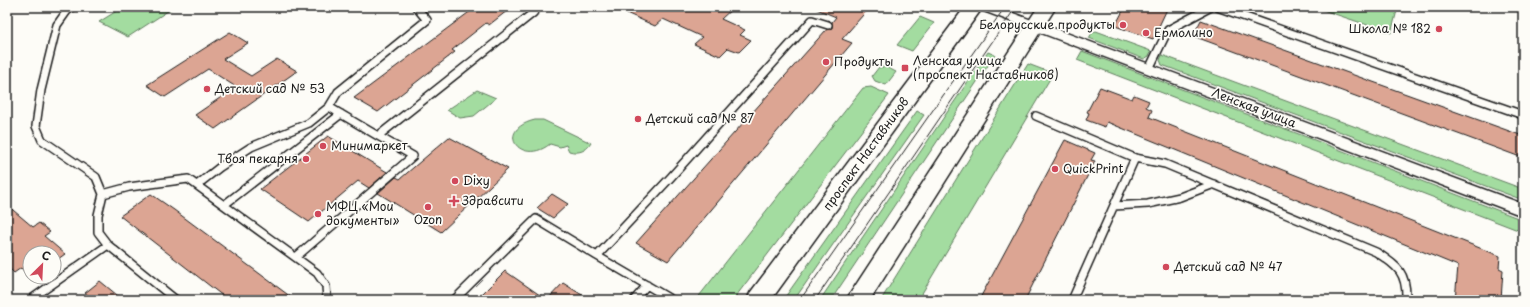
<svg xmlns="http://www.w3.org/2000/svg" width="1530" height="307" font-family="'Playpen Sans',sans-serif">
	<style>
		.green { fill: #a3dca0; stroke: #607c5e }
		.building { fill: #dca593; stroke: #1c1c1c }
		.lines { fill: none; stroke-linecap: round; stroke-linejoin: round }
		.service-casing { stroke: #1c1c1c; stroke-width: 10 }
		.minor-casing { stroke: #1c1c1c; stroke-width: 3 }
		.secondary-casing { stroke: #1c1c1c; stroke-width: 3 }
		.service { stroke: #fdfcf7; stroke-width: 7 }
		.minor { fill: #fdfcf7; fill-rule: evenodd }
		.secondary { fill: #fdfcf7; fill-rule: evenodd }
		.tram { stroke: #1c1c1c; stroke-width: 1 }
		.poi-dot { fill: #d1495b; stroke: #fdfcf7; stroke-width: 1.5 }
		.labels { text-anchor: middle; stroke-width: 3.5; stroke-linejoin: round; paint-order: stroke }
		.poi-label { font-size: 12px; fill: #1c1c1c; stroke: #fdfcf7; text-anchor: start }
		.street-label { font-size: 12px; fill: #1c1c1c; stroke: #fdfcf7 }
	</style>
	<rect width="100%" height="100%" fill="#fdfcf7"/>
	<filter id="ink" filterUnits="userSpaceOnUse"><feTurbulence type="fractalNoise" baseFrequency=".025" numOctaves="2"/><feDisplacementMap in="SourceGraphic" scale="8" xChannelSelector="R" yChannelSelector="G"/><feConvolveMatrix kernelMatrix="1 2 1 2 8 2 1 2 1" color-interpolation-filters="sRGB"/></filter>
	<g filter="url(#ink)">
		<path class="green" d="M123,7H174L128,37L99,22Z
			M1314,7H1398L1391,33Z
			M920,17L934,23L912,51L897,45Z
			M1096,31L1151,51L1149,56L1144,59L1089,38L1092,33Z
			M1082,51L1523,220V232L1077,60Z
			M988,52L995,55L831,300H820Z
			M1162,55L1523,189V200L1162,65L1160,60Z
			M1028,64L1049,72L1051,77L918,300H881Z
			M879,67H886L896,72L886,85L875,81L872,76Z
			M871,87L889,95L733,300H696L863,88Z
			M477,90L496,98L474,116L460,118L447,110Z
			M917,111L924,115L794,300H783Z
			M535,120H543L591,143C586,151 579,154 569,151L566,145L560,147L550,144C521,167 493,130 535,120Z"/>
		<path class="building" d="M476,7H512L489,25L486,23L452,50L455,52L378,112L354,98Z
			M613,7H734L721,19L745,30L740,35L751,40L739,52L728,48L720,56L694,44L702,37L663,19L655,26Z
			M812,7H870L842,39L852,43L668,261L636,243L826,30L832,28V22L836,17Z
			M1125,7H1168L1153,39L1115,26Z
			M1201,20L1523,136V158L1193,36Z
			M230,32L248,43L223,59L251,76L277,59L297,71L215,129L195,115L236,87L208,69L165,97L147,85Z
			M1100,87L1132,99L1134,95L1149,101L1146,107L1152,110L1149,117L1500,256L1499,268L1503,270L1501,300H1455L1458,266L1107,122L1105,127L1086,120L1089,113L1087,112Z
			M328,136L387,172L369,188L358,181L309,222L260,189Z
			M449,137L508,169L441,232L378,193L396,177L400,179Z
			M1065,140L1095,153L1091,160L1095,161L1025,300H979Z
			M151,194L174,210L295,300H228L120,216Z
			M552,194L568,204L553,218L537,208Z
			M7,205L33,227L39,223L50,232L44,236L65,254L54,262V253H30V277L21,268L14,273L7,266Z
			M505,271L547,300L563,283L590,300H476Z
			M100,281L123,300H94L85,293Z"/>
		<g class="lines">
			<defs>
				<path id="service" d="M72,7L67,11L57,25L41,90L36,126L42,140L96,177L103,194L98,215V232L108,245L176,300
					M416,7L427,20L338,92L329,107L378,136L533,13L538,7
					M1217,7L1523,115
					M1149,69L1168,30L1211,7
					M1036,116L1135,158L1165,164L1376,252C1398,266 1407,273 1406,300
					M197,185L220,167L251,147L309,123L329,107
					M103,194L129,187L188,179L317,273L326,286L327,300
					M224,205L341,114
					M1114,206L1148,204L1180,197L1214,184
					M296,257L413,156L378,136
					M30,300L108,245
					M454,300L536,219L597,256
					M634,300L647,285
					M672,300L597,256L671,177L812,20L828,25
					M1072,300L1135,158"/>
				<path id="minor" d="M979,7H997L1523,204V216L981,10Z"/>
				<path id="secondary" d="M965,7H983L771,300H747L750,293Z
					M1038,7H1056L870,300H846Z"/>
			</defs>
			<use href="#service" class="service-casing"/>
			<use href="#minor" class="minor-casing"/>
			<use href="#secondary" class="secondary-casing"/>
			<use href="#service" class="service"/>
			<use href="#minor" class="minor"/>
			<use href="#secondary" class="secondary"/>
			<path class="tram" d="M800,300L1005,7
				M815,300L1016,7"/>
		</g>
	</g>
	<g class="poi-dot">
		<circle cx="1123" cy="25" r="4"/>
		<circle cx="1439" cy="29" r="4"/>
		<circle cx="1146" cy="33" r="4"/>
		<circle cx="826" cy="62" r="4"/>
		<rect x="901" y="64" width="8" height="8" rx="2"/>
		<circle cx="207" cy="89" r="4"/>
		<circle cx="638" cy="119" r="4"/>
		<circle cx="323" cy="146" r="4"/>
		<circle cx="306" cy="159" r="4"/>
		<circle cx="1055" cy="169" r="4"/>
		<circle cx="455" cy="181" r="4"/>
		<path d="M452 195h4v4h4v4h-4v4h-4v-4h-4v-4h4z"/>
		<circle cx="428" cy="207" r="4"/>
		<circle cx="318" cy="214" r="4"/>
		<circle cx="1166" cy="267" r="4"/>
	</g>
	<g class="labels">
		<g class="poi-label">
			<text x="1115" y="29" text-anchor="end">Белорусские продукты</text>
			<text x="1431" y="33" text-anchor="end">Школа № 182</text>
			<text x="1154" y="37">Ермолино</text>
			<text x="913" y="65">Ленская улица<tspan x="913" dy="14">(проспект Наставников)</tspan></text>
			<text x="834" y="66">Продукты</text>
			<text x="215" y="93">Детский сад № 53</text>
			<text x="646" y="123">Детский сад № 87</text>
			<text x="331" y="150">Минимаркет</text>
			<text x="298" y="163" text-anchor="end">Твоя пекарня</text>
			<text x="1063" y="173">QuickPrint</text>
			<text x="463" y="185">Dixy</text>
			<text x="462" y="205">Здравсити</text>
			<text x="326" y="211">МФЦ «Мои<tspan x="326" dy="14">документы»</tspan></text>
			<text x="428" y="224" text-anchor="middle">Ozon</text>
			<text x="1174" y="271">Детский сад № 47</text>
		</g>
		<g class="street-label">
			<text transform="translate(1254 108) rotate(21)" y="4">Ленская улица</text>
			<text transform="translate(866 154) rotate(-54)" y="4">проспект Наставников</text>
		</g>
	</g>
	<rect width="1530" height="307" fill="none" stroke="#fdfcf7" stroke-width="24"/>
	<rect x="12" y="12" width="1506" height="283" fill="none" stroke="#1c1c1c" stroke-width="1.5" filter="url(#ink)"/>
	<g transform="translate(42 265) rotate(24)"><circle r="19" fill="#fdfcf7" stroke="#a3a29f"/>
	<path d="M0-3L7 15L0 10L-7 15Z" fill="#d1495b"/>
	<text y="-6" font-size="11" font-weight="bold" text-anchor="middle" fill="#1c1c1c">С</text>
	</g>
</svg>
